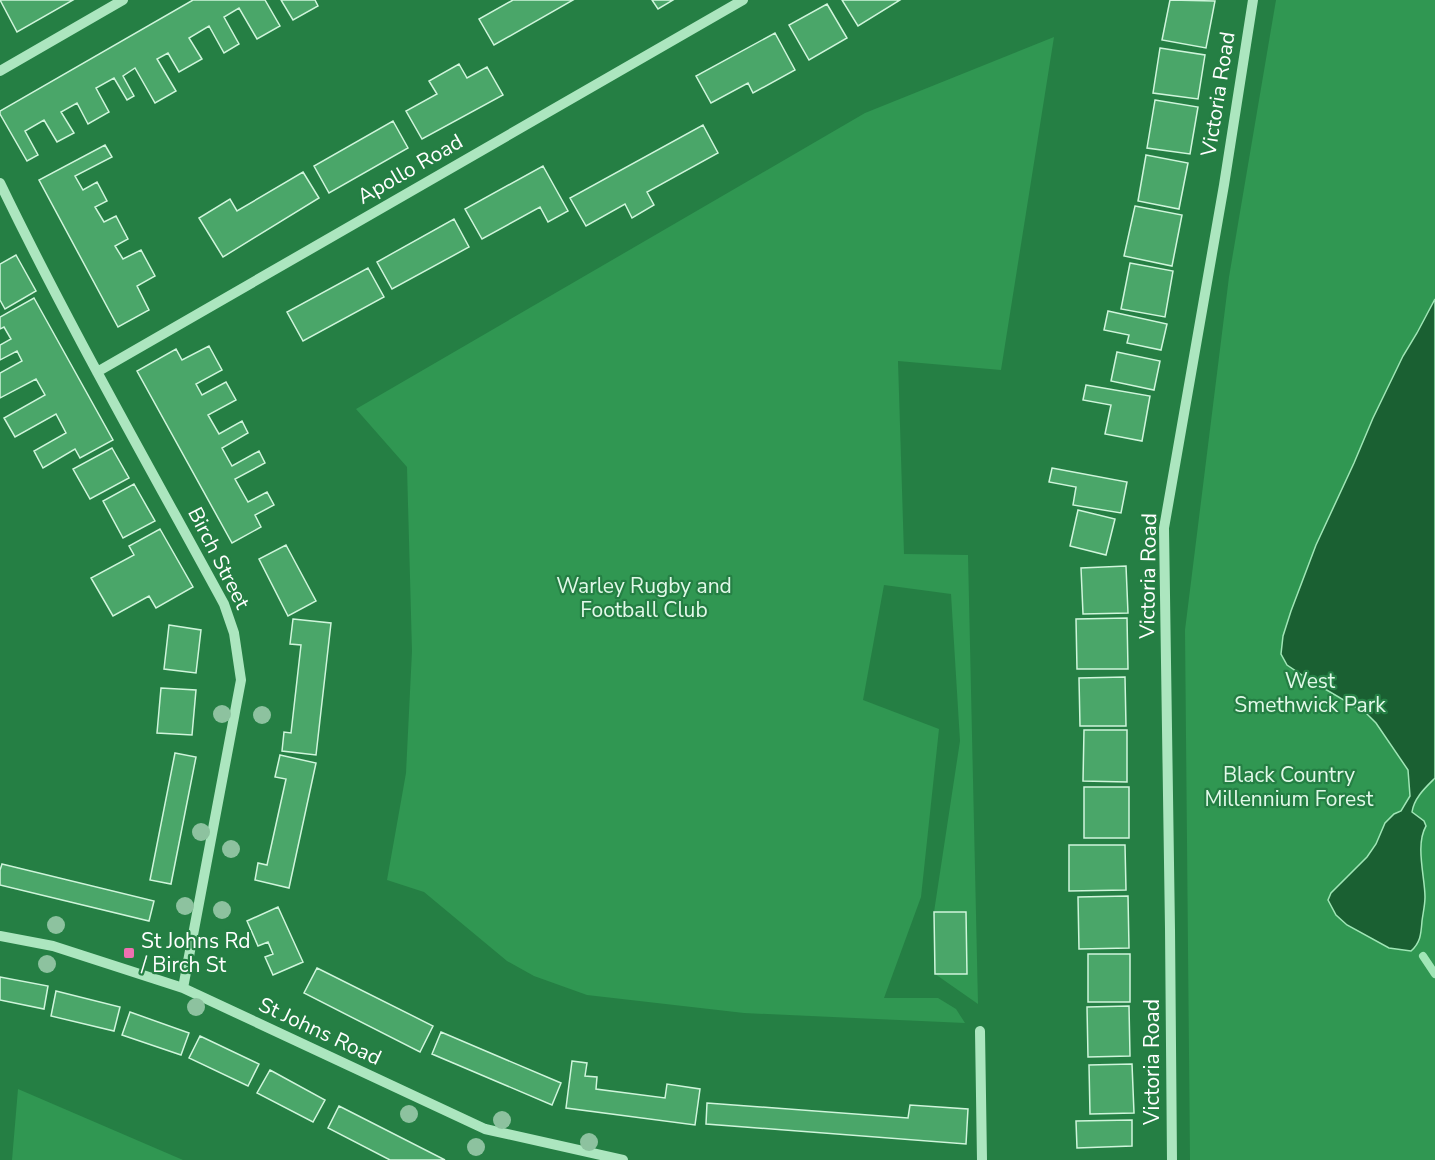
<svg xmlns="http://www.w3.org/2000/svg" width="1435" height="1160" font-family="'Nunito Sans',sans-serif">
	<style>
		.green { fill: #309752 }
		.water { fill: #1a6032; stroke: #a0e6b6; stroke-width: 1.5 }
		.lines { fill: none; stroke-linecap: round; stroke-linejoin: round }
		.stream { stroke: #a0e6b6; stroke-width: 8 }
		.building { fill: #4aa669; stroke: #cff5db; stroke-width: 1.5 }
		.minor { stroke: #ace6bf; stroke-width: 10 }
		.tree { fill: #8dc29f }
		.poi-dot { fill: #ef70b1; stroke: #257f44; stroke-width: 2 }
		.labels { text-anchor: middle; stroke-width: 4.5; stroke-linejoin: round; paint-order: stroke }
		.street-label { font-size: 21px; fill: #fff; stroke: #257f44 }
		.park-label { font-size: 21px; fill: #e2f9e9; stroke: #257f44 }
		.poi-label { font-size: 21px; fill: #fff; stroke: #257f44; text-anchor: start }
	</style>
	<rect width="100%" height="100%" fill="#257f44"/>
	<path class="green" d="M1276,0H1435V1160H1190L1185,630L1229,277Z
		M1054,37L1001,370L898,361L904,554L968,555L978,1004L935,974H966L934,912L960,741L951,594L884,585L863,700L939,729L921,897L884,998H938L956,1009L965,1023L744,1013L587,995L534,976L507,961L424,892L387,880L406,773L412,651L407,467L356,409L865,113Z
		M18,1089L183,1160H12Z"/>
	<path class="water" d="M1435,299V778C1425,788 1414,798 1412,812L1424,821L1426,826C1415,845 1425,877 1425,897C1425,905 1423,913 1422,921C1421,933 1421,942 1411,951L1389,948L1347,925L1336,915L1328,900L1331,893L1367,857L1376,844L1385,823L1394,814L1401,811L1410,796L1408,770L1376,723L1366,713L1308,679L1287,665L1281,654L1283,636L1291,611L1316,545L1354,463L1373,418L1403,356L1417,333Z"/>
	<g class="lines">
		<path class="stream" d="M1423,956L1435,974"/>
	</g>
	<path class="building" d="M0,0H73L17,32Z
		M193,0H265L280,26L257,39L239,8L224,17L239,44L224,53L209,26L189,38L202,59L179,72L168,53L157,59L176,91L155,103L135,68L123,76L134,96L127,100L114,78L96,88L109,112L88,124L77,103L61,112L74,133L57,142L44,120L25,131L38,155L27,161L0,114V111Z
		M281,0H315L318,6L293,20Z
		M513,0H573L494,45L479,19Z
		M652,0H673L658,9Z
		M842,0H900L858,26Z
		M1170,0L1215,1L1206,48L1162,40Z
		M827,4L847,38L809,60L789,25Z
		M775,33L795,70L753,93L748,83L711,103L696,76Z
		M1160,48L1205,55L1198,99L1153,93Z
		M459,64L467,78L487,67L503,95L422,139L406,111L437,94L429,81Z
		M1155,100L1198,107L1190,154L1147,148Z
		M393,121L408,148L329,193L314,166Z
		M703,125L718,153L647,192L654,205L632,218L625,204L586,226L570,198Z
		M105,145L112,157L75,176L83,190L97,182L107,201L95,207L104,222L116,216L128,239L115,246L123,259L141,250L155,276L137,286L149,310L118,327L39,180Z
		M1146,155L1188,163L1179,209L1138,201Z
		M543,166L568,211L548,222L540,207L482,239L465,209Z
		M303,172L319,198L223,257L199,218L230,199L237,211Z
		M1135,206L1182,215L1172,266L1124,256Z
		M454,219L469,247L392,289L377,262Z
		M16,255L36,291L5,309L0,300V264Z
		M1130,263L1173,271L1165,317L1121,309Z
		M368,268L384,297L303,341L287,312Z
		M34,298L113,440L80,458L75,449L43,468L34,451L66,433L56,414L15,437L4,418L45,395L36,379L0,398V373L22,361L17,351L0,360V345L11,339L4,327L0,329V317Z
		M1108,311L1167,324L1161,350L1127,343L1129,335L1104,330Z
		M209,346L222,370L196,384L202,395L226,382L236,400L208,415L219,434L242,421L248,433L222,448L232,466L259,451L265,463L235,479L248,502L267,492L274,505L255,515L261,527L232,543L137,371L176,349L182,360Z
		M1117,352L1160,361L1154,390L1111,381Z
		M1086,385L1150,396L1142,441L1105,434L1111,405L1083,400Z
		M112,448L129,478L90,499L73,469Z
		M1052,468L1127,482L1121,513L1073,505L1076,487L1049,482Z
		M134,484L155,521L123,538L103,501Z
		M1078,510L1115,519L1106,555L1070,546Z
		M160,529L193,587L156,608L149,596L113,616L91,578L134,555L129,546Z
		M286,545L316,601L288,616L259,559Z
		M1126,566L1128,613L1083,614L1081,568Z
		M1127,618L1128,669H1077L1076,619Z
		M293,619L331,623L316,755L282,751L284,732L291,733L301,645L290,644Z
		M169,625L201,630L196,673L164,669Z
		M1125,677L1126,726H1080L1079,678Z
		M161,688L196,690L192,735L157,733Z
		M1084,730H1127V782L1083,781Z
		M175,753L196,757L171,884L150,880Z
		M280,755L316,763L289,888L255,880L258,863L267,865L286,779L275,777Z
		M1084,787H1129V838H1084Z
		M1069,845H1125L1126,890L1069,891Z
		M2,864L154,901L149,921L0,885V870Z
		M1128,896L1129,948L1079,949L1078,897Z
		M278,907L303,962L273,975L265,957L273,954L268,942L258,946L247,921Z
		M934,912H966L967,974H935Z
		M1088,954H1130V1002H1088Z
		M317,968L433,1026L420,1052L304,993Z
		M0,977L48,986L44,1009L0,1000Z
		M56,991L120,1007L114,1031L51,1016Z
		M1129,1006L1130,1056L1088,1057L1087,1007Z
		M130,1012L189,1033L181,1055L122,1035Z
		M441,1032L561,1083L552,1105L432,1054Z
		M200,1036L259,1064L248,1086L189,1058Z
		M572,1061L587,1063L585,1076L597,1077L596,1089L665,1098L667,1084L700,1089L695,1125L566,1108Z
		M1132,1064L1134,1113L1090,1114L1089,1065Z
		M270,1070L325,1100L313,1122L257,1093Z
		M707,1103L908,1118L910,1105L968,1109L966,1144L706,1124Z
		M339,1106L445,1160H390L328,1128Z
		M1132,1120V1146L1077,1148L1076,1121Z"/>
	<g class="lines">
		<path class="minor" d="M0,71L123,0
			M0,183C69,326 148,464 224,604L234,633L241,680L183,988
			M97,372L743,0
			M0,936L53,946L183,988L485,1129L623,1160
			M980,1031L982,1160
			M1172,1160L1170,929L1164,528L1224,185L1253,0"/>
	</g>
	<g class="tree">
		<circle cx="222" cy="714" r="9"/>
		<circle cx="262" cy="715" r="9"/>
		<circle cx="201" cy="832" r="9"/>
		<circle cx="231" cy="849" r="9"/>
		<circle cx="185" cy="906" r="9"/>
		<circle cx="222" cy="910" r="9"/>
		<circle cx="56" cy="925" r="9"/>
		<circle cx="47" cy="964" r="9"/>
		<circle cx="196" cy="1007" r="9"/>
		<circle cx="409" cy="1114" r="9"/>
		<circle cx="502" cy="1120" r="9"/>
		<circle cx="589" cy="1142" r="9"/>
		<circle cx="476" cy="1147" r="9"/>
	</g>
	<rect class="poi-dot" x="123" y="947" width="12" height="12" rx="3"/>
	<g class="labels">
		<g class="street-label">
			<text transform="translate(1218 94) rotate(-81)" y="7">Victoria Road</text>
			<text transform="translate(410 169) rotate(-30)" y="7">Apollo Road</text>
			<text transform="translate(219 558) rotate(63)" y="7">Birch Street</text>
			<text transform="translate(1148 576) rotate(-89)" y="7">Victoria Road</text>
			<text transform="translate(320 1031) rotate(25)" y="7">St Johns Road</text>
			<text transform="translate(1152 1062) rotate(-90)" y="7">Victoria Road</text>
		</g>
		<g class="park-label">
			<text x="644" y="593">Warley Rugby and<tspan x="644" dy="24">Football Club</tspan></text>
			<text x="1310" y="688">West<tspan x="1310" dy="24">Smethwick Park</tspan></text>
			<text x="1289" y="782">Black Country<tspan x="1289" dy="24">Millennium Forest</tspan></text>
		</g>
		<g class="poi-label">
			<text x="141" y="948">St Johns Rd<tspan x="141" dy="24">/ Birch St</tspan></text>
		</g>
	</g>
</svg>
